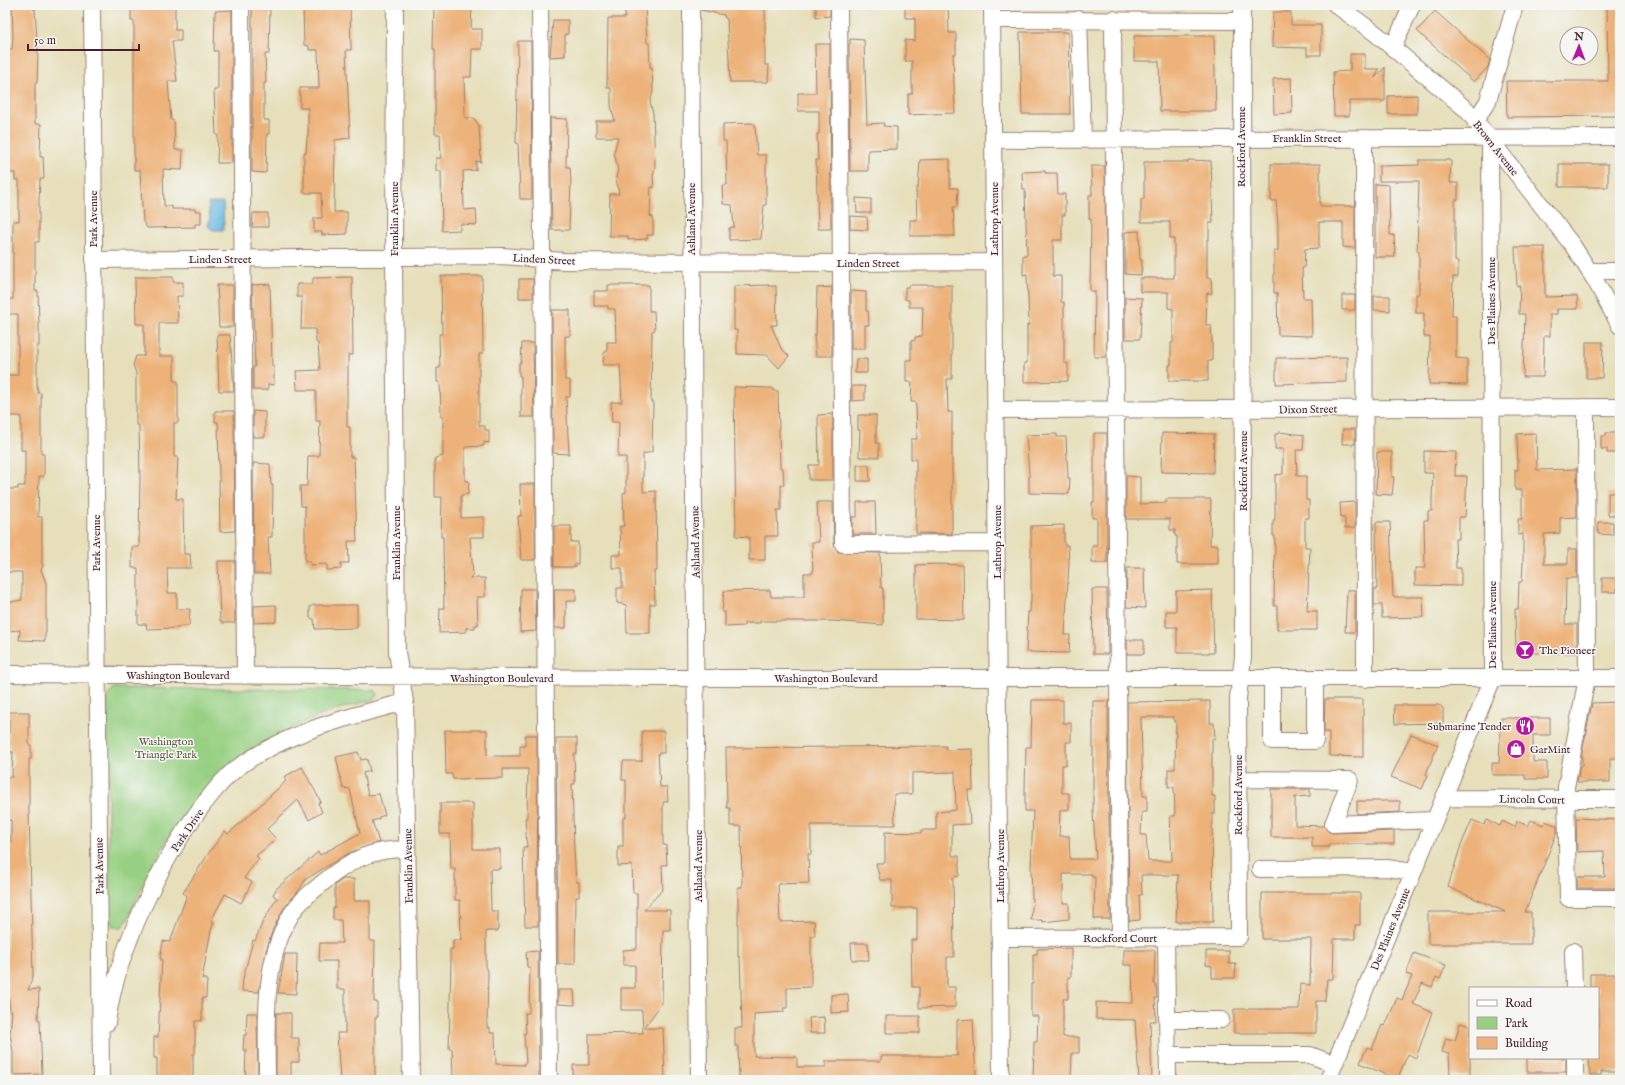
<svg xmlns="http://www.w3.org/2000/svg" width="1625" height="1085" font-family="'IM FELL English',serif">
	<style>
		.green { fill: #97d082; stroke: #707856 }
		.water { fill: #68b7e3; stroke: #596b87 }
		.building { fill: #edb279; fill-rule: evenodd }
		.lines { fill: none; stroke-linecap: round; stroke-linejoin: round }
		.minor-casing { stroke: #987f72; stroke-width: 18 }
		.minor { stroke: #fff; stroke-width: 16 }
		.labels { text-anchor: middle; stroke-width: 3; stroke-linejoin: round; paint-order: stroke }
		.street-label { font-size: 11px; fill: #4a1f2b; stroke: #f6f6f2 }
		.poi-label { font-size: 11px; fill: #4a1f2b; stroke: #f6f6f2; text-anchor: start }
		.park-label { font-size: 11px; fill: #615445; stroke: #f6f6f2 }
	</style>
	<rect width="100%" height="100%" fill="#f6f6f2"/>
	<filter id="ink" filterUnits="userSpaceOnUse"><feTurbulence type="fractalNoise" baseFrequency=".025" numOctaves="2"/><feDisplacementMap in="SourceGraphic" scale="8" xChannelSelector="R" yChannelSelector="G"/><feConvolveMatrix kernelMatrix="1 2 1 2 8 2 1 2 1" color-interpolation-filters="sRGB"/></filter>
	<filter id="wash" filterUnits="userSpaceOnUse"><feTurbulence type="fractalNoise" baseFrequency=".012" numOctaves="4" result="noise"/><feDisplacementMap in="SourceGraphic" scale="16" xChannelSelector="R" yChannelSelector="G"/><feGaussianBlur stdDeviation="0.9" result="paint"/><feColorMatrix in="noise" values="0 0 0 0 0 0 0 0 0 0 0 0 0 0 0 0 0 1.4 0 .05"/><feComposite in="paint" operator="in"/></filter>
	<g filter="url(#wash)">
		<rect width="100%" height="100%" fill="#e6dfba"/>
		<path class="green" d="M114,688L375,690L378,695L374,700C316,713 279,731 233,768C215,783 197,798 183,817C159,848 142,885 127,921L122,927H114L109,920L107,696Z"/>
		<path class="water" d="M208,203H223L224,230H213L208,226L210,219Z"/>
		<g id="blocks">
			<path class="building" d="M14,5H33V9H35L38,53L37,83H35V124H41L40,157H43L44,179H40L39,202V242H35V291H38L39,325V346H37V389H38V393H41V454H44V476H39L38,517H42V564L43,566L41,570L46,583V633H45V641L19,640L20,630L5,631V603L22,600V572H5V489H18V486H25V450H21V416H5V375H18V314H5V299H13V221H19V180H15V173H6L5,147V97H7L9,49H12L13,38L12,6Z
				M131,5H175V30H181V41H172L177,81H168L171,120L174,121L175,150H183L182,170L163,169L164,206H172V209H195V211H201V224H195V227L147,228L143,222L140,170H134V21H131Z
				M252,5H270L269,54H265L266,83H264V120H269V134H267L266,173L252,172Z
				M303,5H350L351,50H346L350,138L335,140L334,212H347V234L322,235V232H314V218H322L321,193H304V152L306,153L307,136H308V108H300V88H319L318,50H309V46L304,45Z
				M434,5H472L471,29H482V49H472L471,77H464L465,118H474L479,126L481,162L476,161V170L463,171L464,210L476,209L477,225L460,224V230L442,231L441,171H436V158H441L440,134H435V49H433Z
				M625,5H645L647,43H649L650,67H652L653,92L650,102L653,113L655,166L653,177L654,188L651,187L650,216L653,217V235H647V239L628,240V236H609L610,194H619L616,178L618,170L614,152L618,137H596V121H615L611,106V88H607L608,18H625Z
				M701,5H765V65H769L768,82H730L727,19L725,18L724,15L701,10Z
				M816,5H830V16L816,17Z
				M905,5H948L949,33H956V54H953L955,113L908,115V94H912V61H905V40L915,41V18H905Z
				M1607,5H1620V116L1507,117L1506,81H1608Z
				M232,10V163H217L218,135H216L214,90H218V51H214L215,11Z
				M1435,11L1490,60L1488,67L1474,82L1417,31Z
				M1273,12H1291V25H1321V55H1307V48L1272,47Z
				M553,20H568V34H565V56L550,57Z
				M1020,32H1068L1070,114H1022Z
				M1134,36H1214L1216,111H1160L1159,61H1134Z
				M850,39L864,40L867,124L884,123L883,126L897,127V149L868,150V171H850L849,44H850Z
				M518,41H531L532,199H520L518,143H516Z
				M815,44H830L831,229H818L816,160H818L817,134H819V111H798V93H816Z
				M1350,54H1365V69H1379L1375,78L1385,67V101H1349V116H1334L1333,72L1350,71Z
				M1291,78L1292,113L1274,114L1273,79Z
				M1417,95V114H1388V96Z
				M550,118L567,119L566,167H570L571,182L569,230H552Z
				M752,123L755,125L757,155H766V205H764L761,239L729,240V228L734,227L732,205L723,204L722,185H727L726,141H723V124Z
				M950,159V188H958L957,207H953L955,236H910V220H917L916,188H918L920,160Z
				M1188,160L1211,161L1213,223H1209V239H1207V278H1211L1212,293H1207L1206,325H1211L1212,341V361H1208V381H1169V365H1171V343H1173V309L1168,308V292H1140V278H1174V239H1170V222H1141V199H1144V162H1188Z
				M1419,160H1451L1450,183H1458V200H1455V261H1458V277H1453L1452,316H1456V358L1467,359V385L1429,384L1430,337H1424V313H1416V294H1419V251H1417L1419,181H1379V166L1419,165Z
				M1271,164H1320V206H1355V248L1343,247V222H1319V248L1305,249L1304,268H1302L1303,298H1311L1312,336L1278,335L1277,293H1274V251H1278V225L1276,201H1271Z
				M1559,164H1608V187H1559Z
				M1091,166H1105L1107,357H1094L1095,291H1090L1091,219H1089V195H1092Z
				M1045,171V173H1057L1058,194H1065V215H1062V240H1053V276H1061V302H1064V363H1068V381L1024,382V363H1027V325H1029L1027,274L1023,275V255H1027L1025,189H1023L1022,172Z
				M1375,184L1389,185L1390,235H1394L1395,257H1375Z
				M856,198L871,199V213H857Z
				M253,213H268V227H252Z
				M850,216L867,217L868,230L850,229Z
				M1139,231L1140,260H1142L1141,275L1125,274V232Z
				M1515,247H1545V297L1577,296L1578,309H1557V314H1550V336H1544L1543,377H1523L1525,314H1519L1520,286H1517Z
				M441,276H482L483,353L479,354V426H485V430H489V443L484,442V446L465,447V481H469L468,494L461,495V518L484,517V537H470L473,574L470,578H485V597H477L478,625H475V628H466V632L439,633L440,608H444L443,537H441L442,497H435V458L443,456V417H441L440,382H437V368H440L439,334H442Z
				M135,277H173V282H183V296H177L178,323H159V356H174V381H178V423H174V457H178L176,499H183L184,554H190L191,568H167L168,593H177V609H190L189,626H180L179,628L147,629L146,624H138V568H132V547H139L140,476L139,425H136V373L133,365L136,356H144V324H136Z
				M352,277L353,355H348V385H347V427H350V457H354L357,541H348L349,563H341V569L327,570V564L310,565V561H305V506H301L300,486H307L308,456H319L320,421H316V390H297L296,371L320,370L318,343L316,342L315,329H301L302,297H297V284H313V278Z
				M519,279H533V298H519Z
				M270,284L272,366H274V385L268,384V390H253V367H255L252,285Z
				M217,285H233V327H219Z
				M608,285H649V311H654L655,330L652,331L651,402H653L652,452L643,454V492L656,491L657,571H654L655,604H650V633H627L626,605L617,603V588H622V568H612V555H621L620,526H624L623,493L626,492V457H618L619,422H612L611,402H622L620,365H603L604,352H607V342H616L615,309H608V306H594V291H608Z
				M769,285L768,286H776L777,325H771L781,348L789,356L779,368L767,355L737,354V330H734V286Z
				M909,285H952V379H947L948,412H952V534L916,533V459H911V439H917L916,405L915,402H911L912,382H906V360H911V341L915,340V337L922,336L923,307H909V300L905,299V287H909Z
				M832,287V356H816L814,335H816L817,288Z
				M851,291L866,292V311H868L869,325H865V349H851Z
				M1342,295H1355V310H1342Z
				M1374,296H1390V311L1374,310Z
				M1125,297L1142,298L1140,339H1125Z
				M552,310H570V336H565V380H570V397H566L569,454L553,453Z
				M217,335H230L234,391H219Z
				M1586,342H1603L1602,378H1586Z
				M522,343H533L534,417H521V376H519V363H521Z
				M1347,357V382L1276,384V358Z
				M856,359H867V373H855Z
				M852,386H865V400L852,401Z
				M734,387L773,388V391H778L780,468H783L784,485H781V510H777L778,536H765V560H749V537L736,536Z
				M215,411H234L235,531L220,532L218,422H215Z
				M253,411L265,412V437H253Z
				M833,414V480H809V465H819L818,415Z
				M858,415H876V443H879V457H859L860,430H858Z
				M1343,429H1355V444H1342Z
				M1279,432L1304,435L1303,450H1296L1297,476H1306V500H1309V518H1305V547H1310L1307,611H1317V630H1277V606H1274L1275,536H1273V520H1275V475L1283,474V449H1275V434H1278Z
				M1094,433H1107V563H1092V546H1097V518H1092V502H1094Z
				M1162,433L1214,434L1213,473L1161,472Z
				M1536,433L1537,470L1577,469V517L1560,518V533L1544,534V564H1568V549H1577V578H1566L1565,624H1577V653H1516L1515,609H1518L1519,582H1522L1523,564V534L1518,535V519H1522V490H1515V470H1518L1517,434Z
				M1606,433H1620V453H1607V449H1601V436H1606Z
				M1057,434V437H1066L1068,478H1070L1069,494L1029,493V474L1026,435Z
				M1424,451L1456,452L1455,476H1467L1465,517H1459V539H1455L1456,568H1461V586L1415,585V568H1425L1424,520H1428V511H1432V501L1433,473H1424Z
				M1377,452H1392V477H1394L1392,495L1376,494Z
				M253,463L270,464L271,485H273L272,537H268L270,574H254Z
				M857,465H869L870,481H857Z
				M1126,476L1140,477V504L1166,503V499H1211L1210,545H1218V564H1177V536H1175V530H1170V519H1126Z
				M520,484H535V560H521L518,516H521Z
				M1608,493H1620V515H1608Z
				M817,502H833L834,544L838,552L880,553L881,588H883V625L833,621H760V623H744V626L725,627V612H722L724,591L770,590L771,597H804V573H813L812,542H819Z
				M857,502H875L876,534H852V517H857Z
				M1355,502V528H1345V518H1341L1340,503Z
				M1376,522H1390L1393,597H1423L1424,617L1382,618V605H1374V589H1377Z
				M1598,522H1613V535L1598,534Z
				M1064,525V545H1068L1069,562L1065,635H1070L1069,653L1026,652L1028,612H1030L1031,598V526Z
				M554,526H571V542H578V564H575V567H554Z
				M218,561H235V623H222V621H220Z
				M937,564L963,565L964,620L916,619V565Z
				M1127,568H1144L1145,608L1126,607Z
				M1602,578H1617V592H1602Z
				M521,589H535L536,631L520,632Z
				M554,589H576V601H566V628H555Z
				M1092,589H1107L1108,654H1093Z
				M1212,590L1214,653H1177V627H1166V611H1176V591Z
				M1347,590H1355V632H1345Z
				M276,605V622L254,623V606Z
				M314,605H357V628L315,629L314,619L310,618V607Z
				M1127,640H1144V654H1127Z
				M1325,699H1363V757L1329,756V732H1324Z
				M1032,700H1063V723H1071V742H1066V765H1062V793H1069V809L1060,811L1059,836H1069L1070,859H1096L1093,812V701H1108L1110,919H1094L1095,877H1092V874H1063V903H1069V919L1043,922L1042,920H1031L1033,898H1032L1031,867L1033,811H1025V790L1026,747H1031Z
				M1210,701V723H1214L1215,739H1212V796H1215V814H1212L1213,922H1176L1178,875H1141L1142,895H1139L1140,920L1129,921L1127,702ZM1141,717H1174V721H1176L1175,769H1168V787H1174L1175,816H1170L1172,861H1148L1146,835H1141L1142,812H1147V796H1143Z
				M1620,702V758H1610V782H1577L1580,766H1582V753L1592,703Z
				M1394,705H1439L1443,708V723L1395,724Z
				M9,712H29V745H31V759H29V811L33,977L28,990L39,989L38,1020H40L42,1074L13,1075V1052L10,1034L12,1011H10L7,981V927H5V843L11,842V820H5V777H12L13,752H9Z
				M1501,718H1550V735H1533V762H1547V779H1525V775H1492V763H1499Z
				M445,730H487V755L495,756H520V746H525V735H537L538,926H525L523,847H527L525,818H527L528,769H503V778L453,779L452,774H446Z
				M642,731H664V753H658L660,787H667L668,802H663V845H666L667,865H662L663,889L644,910H670V930H663L662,1003L644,1028H663L665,1080H573V1065H589V1034L643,1033L642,1010H621V988H635V965H623V950L637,949V893H633L632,865L618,866V846H623V818H626V780H622L623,761H642Z
				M1411,734L1438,745L1426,774L1428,775L1422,789L1391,777Z
				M556,738H577V754H574L575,784H572L574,849L576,882H579V897H576L575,964H558Z
				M946,746V750L972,749L973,790H968L970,824L952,825V856H959V876L953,877L954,957H947V987H955V1007L919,1008V987H912L911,940H917V908H892V880H880L876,863H885V832L921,833V830H936V812L956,810L955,772L912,773V794H894L895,825H811V854H808L809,883L778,884L780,922L814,921L815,936H811V987L787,988V1008H783L784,1012L754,1014V1056L797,1057V1067H826V1061H881V1056H957V1020L973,1019L976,1080H739L738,1046H735V1028H742L741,988L740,957H738V887H742L741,826H730V808H727L726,748Z
				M358,752L361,760L367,759L370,771L363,773L368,795L379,794L385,815L379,817V819L372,821L379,842L349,853L306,879L300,889L284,908L273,929L266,951L259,992L242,991L243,979L253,940L255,941L263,921L277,898L273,895L276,889L318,852L320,855L360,833L350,789L343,788L336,757Z
				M302,767L321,802L318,803L322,812L309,820L298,800L267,829L276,839L256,856L259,858L244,878L252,882L241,903L225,894L211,921L214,922L211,930L202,979H207L206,998H202V1021H195V1054H193V1080H157V1058H154V1037H158L162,959H160L163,941L170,942L187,895L183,893L210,851L225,831L228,834L256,809L286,781L284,777Z
				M1271,789H1310V796L1295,797V825L1324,826L1329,832L1333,833L1394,831V844H1329V847H1312V837H1271Z
				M1357,801H1400V812L1357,814Z
				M440,803H473V849H500V869H490L491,911H498V931H486V970H488L487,1028L490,1027V1033H495L496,1064L524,1065V1063H526L524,1033H526L525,1013H529L530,967H527L526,952L538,951L539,1080L493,1078V1080H453L452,1049H449L451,961H450V949H453V940H461L460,900H455V869H451L450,834H440Z
				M1576,818L1620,820V888H1577V877H1605L1604,851L1577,852Z
				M1472,820L1484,825L1487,820L1500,826L1502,821L1515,827L1517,821L1528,826L1531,820L1543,825L1545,821L1557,826V832L1525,912H1531V944H1428V912H1506L1448,887L1461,845Z
				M343,879H354V901H370V941H375L374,1002H377V1018H375V1080H340L337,1033H345V989H337V961H319L320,943H342L341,920H333V908H335V885Z
				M1262,893H1360V925H1355V939H1334L1333,979H1327L1325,1001H1316V1033H1234V1009H1299L1300,984L1310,985L1311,939H1262Z
				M851,943H868L869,960H852Z
				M1071,948V977H1068V999H1063V1037H1079V1053H1072L1071,1080H1033L1034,1042H1037L1038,1016H1031V984H1033V954H1037V949Z
				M1124,950H1155L1154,984H1156L1157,998H1155L1156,1021H1150L1152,1080H1139L1135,1020L1096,1019V1002L1133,1003L1132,965H1124Z
				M1206,951H1229V964H1236L1235,978H1212V966L1206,965Z
				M1414,953L1446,965L1440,979L1436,977L1432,987L1422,983L1413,1004L1432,1012L1416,1058L1408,1054L1397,1080L1360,1063L1367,1047L1372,1049L1382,1025L1385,1026L1397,998L1402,1000L1412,976L1406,974Z
				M285,954H297L296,994L278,993Z
				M1590,974H1620V1072H1601V1075H1590L1589,1058H1598V988H1590Z
				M558,990H574L575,1005L558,1004Z
				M848,994L849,1012L831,1013V995Z
				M247,1013H257L258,1080H245L246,1050H243L244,1035H246Z
				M276,1013H291V1038H299V1062H291V1080H276Z
				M886,1016H920V1033H886Z
				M824,1017L825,1033H810L809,1018Z
				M1460,1023L1470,1026V1075H1450L1449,1054L1442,1052L1446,1038L1455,1041Z
				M1527,1058H1566V1072H1527Z"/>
		</g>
	</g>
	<g filter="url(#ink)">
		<use href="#blocks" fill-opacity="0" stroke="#987f72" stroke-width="1"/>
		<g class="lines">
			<defs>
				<path id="minor" d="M92,5L101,1080
					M241,5L245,676
					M395,5L394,258L397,652L405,702L411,1080
					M540,5L549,1080
					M691,5C691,363 697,722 699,1080
					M839,5L843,544L997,543
					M992,5L1001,1080
					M1336,5L1375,33L1467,110L1573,246L1595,280L1620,326
					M1079,19L1083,139
					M1113,19C1118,325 1115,631 1120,937
					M992,20L1242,21
					M1393,47L1412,5
					M1475,121L1488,101L1515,5
					M1364,138L1365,679
					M993,140L1620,137
					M94,260L502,256L563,261L842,263L994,262
					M1589,271H1620
					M1586,407L1587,678L1566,787L1568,898H1620
					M997,410L1620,407
					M5,674L675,678H1620
					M1272,679V741H1315V679
					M1238,779L1350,780L1333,824L1435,820
					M1444,798L1620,799
					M1260,869L1387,868L1413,872
					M1166,937L1168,1080
					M1000,938L1239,937L1238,698L1243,657L1242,5
					M1573,951L1574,988
					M1167,1020H1221
					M107,1023C116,952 162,857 206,801C215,790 225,777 237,768C286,732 348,717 405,702
					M1167,1055H1310L1334,1064
					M1575,1058V1080
					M267,1080C267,1024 261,964 292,913C300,900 313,891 325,881C351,859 373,849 407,849
					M1328,1080L1493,678L1490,138"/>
			</defs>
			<use href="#minor" class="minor-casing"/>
			<use href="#minor" class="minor"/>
		</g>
	</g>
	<defs>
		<symbol id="bar-disc" viewBox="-11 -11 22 22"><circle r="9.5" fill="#b5179e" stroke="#f6f6f2"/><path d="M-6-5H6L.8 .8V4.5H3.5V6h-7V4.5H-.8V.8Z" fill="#fff"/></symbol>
		<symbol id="restaurant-disc" viewBox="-11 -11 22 22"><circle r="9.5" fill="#b5179e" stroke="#f6f6f2"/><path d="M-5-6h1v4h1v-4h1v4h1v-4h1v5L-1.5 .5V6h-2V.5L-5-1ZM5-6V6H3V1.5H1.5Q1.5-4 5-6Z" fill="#fff"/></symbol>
		<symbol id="shop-disc" viewBox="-11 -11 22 22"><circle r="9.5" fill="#b5179e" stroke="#f6f6f2"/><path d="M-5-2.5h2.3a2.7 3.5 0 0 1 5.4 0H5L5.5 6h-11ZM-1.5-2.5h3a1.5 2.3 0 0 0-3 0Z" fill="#fff"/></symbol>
	</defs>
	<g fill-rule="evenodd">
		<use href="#bar-disc" x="1514" y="639" width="22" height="22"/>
		<use href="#restaurant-disc" x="1514" y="715" width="22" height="22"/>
		<use href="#shop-disc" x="1505" y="738" width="22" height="22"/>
	</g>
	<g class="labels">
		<g class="street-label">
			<text x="1307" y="142">Franklin Street</text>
			<text transform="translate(1241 147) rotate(-90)" y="4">Rockford Avenue</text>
			<text transform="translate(1496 148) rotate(52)" y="4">Brown Avenue</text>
			<text transform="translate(93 219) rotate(-90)" y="4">Park Avenue</text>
			<text transform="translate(394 219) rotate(-90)" y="4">Franklin Avenue</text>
			<text transform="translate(691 219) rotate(-90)" y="4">Ashland Avenue</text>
			<text transform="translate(994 219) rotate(-90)" y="4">Lathrop Avenue</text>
			<text x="220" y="263">Linden Street</text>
			<text transform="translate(544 259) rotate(3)" y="4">Linden Street</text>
			<text x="868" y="267">Linden Street</text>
			<text transform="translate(1491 301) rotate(-90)" y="4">Des Plaines Avenue</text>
			<text transform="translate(1308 409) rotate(-1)" y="4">Dixon Street</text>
			<text transform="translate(1243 471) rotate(-90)" y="4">Rockford Avenue</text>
			<text transform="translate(695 542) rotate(-91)" y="4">Ashland Avenue</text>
			<text transform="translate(997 542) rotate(-90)" y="4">Lathrop Avenue</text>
			<text transform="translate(96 543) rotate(-90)" y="4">Park Avenue</text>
			<text transform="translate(396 543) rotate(-90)" y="4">Franklin Avenue</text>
			<text transform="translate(1492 625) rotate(-90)" y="4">Des Plaines Avenue</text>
			<text x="178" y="679">Washington Boulevard</text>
			<text x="502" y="682">Washington Boulevard</text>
			<text x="826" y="682">Washington Boulevard</text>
			<text transform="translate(1238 795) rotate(-90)" y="4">Rockford Avenue</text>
			<text transform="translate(1532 799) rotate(1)" y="4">Lincoln Court</text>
			<text transform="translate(187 830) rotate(-56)" y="4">Park Drive</text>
			<text transform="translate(99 866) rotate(-91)" y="4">Park Avenue</text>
			<text transform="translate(408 866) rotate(-91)" y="4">Franklin Avenue</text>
			<text transform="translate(698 866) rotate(-90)" y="4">Ashland Avenue</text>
			<text transform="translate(1000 866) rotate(-90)" y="4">Lathrop Avenue</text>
			<text transform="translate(1390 929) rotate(-68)" y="4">Des Plaines Avenue</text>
			<text x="1120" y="942">Rockford Court</text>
		</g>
		<g class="poi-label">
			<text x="1539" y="654">The Pioneer</text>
			<text x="1511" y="730" text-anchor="end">Submarine Tender</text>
			<text x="1530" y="753">GarMint</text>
		</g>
		<g class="park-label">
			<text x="166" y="745">Washington<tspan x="166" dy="13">Triangle Park</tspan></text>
		</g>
	</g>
	<rect width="1625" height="1085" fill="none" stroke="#f6f6f2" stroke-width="20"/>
	<rect x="1469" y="987" width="130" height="72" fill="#f6f6f2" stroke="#b1a0a2"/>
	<rect x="1477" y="1000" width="20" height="6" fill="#ffffff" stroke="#b1a0a2"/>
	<text x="1505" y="1007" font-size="12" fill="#4a1f2b">Road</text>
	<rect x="1477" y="1017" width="20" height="12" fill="#97d082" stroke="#b1a0a2"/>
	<text x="1505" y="1027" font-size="12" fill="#4a1f2b">Park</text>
	<rect x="1477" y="1037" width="20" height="12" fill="#edb279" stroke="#b1a0a2"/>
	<text x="1505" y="1047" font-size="12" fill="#4a1f2b">Building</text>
	<g transform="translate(1579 46) rotate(1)"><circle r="19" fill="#f6f6f2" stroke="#b1a0a2"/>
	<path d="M0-3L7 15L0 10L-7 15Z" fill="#b5179e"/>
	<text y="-6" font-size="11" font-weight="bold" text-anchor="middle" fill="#4a1f2b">N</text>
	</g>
	<path d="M28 44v6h111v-6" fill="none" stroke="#4a1f2b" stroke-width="2"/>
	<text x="34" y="44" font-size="12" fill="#4a1f2b" stroke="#f6f6f2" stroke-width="3" paint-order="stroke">50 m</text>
</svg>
